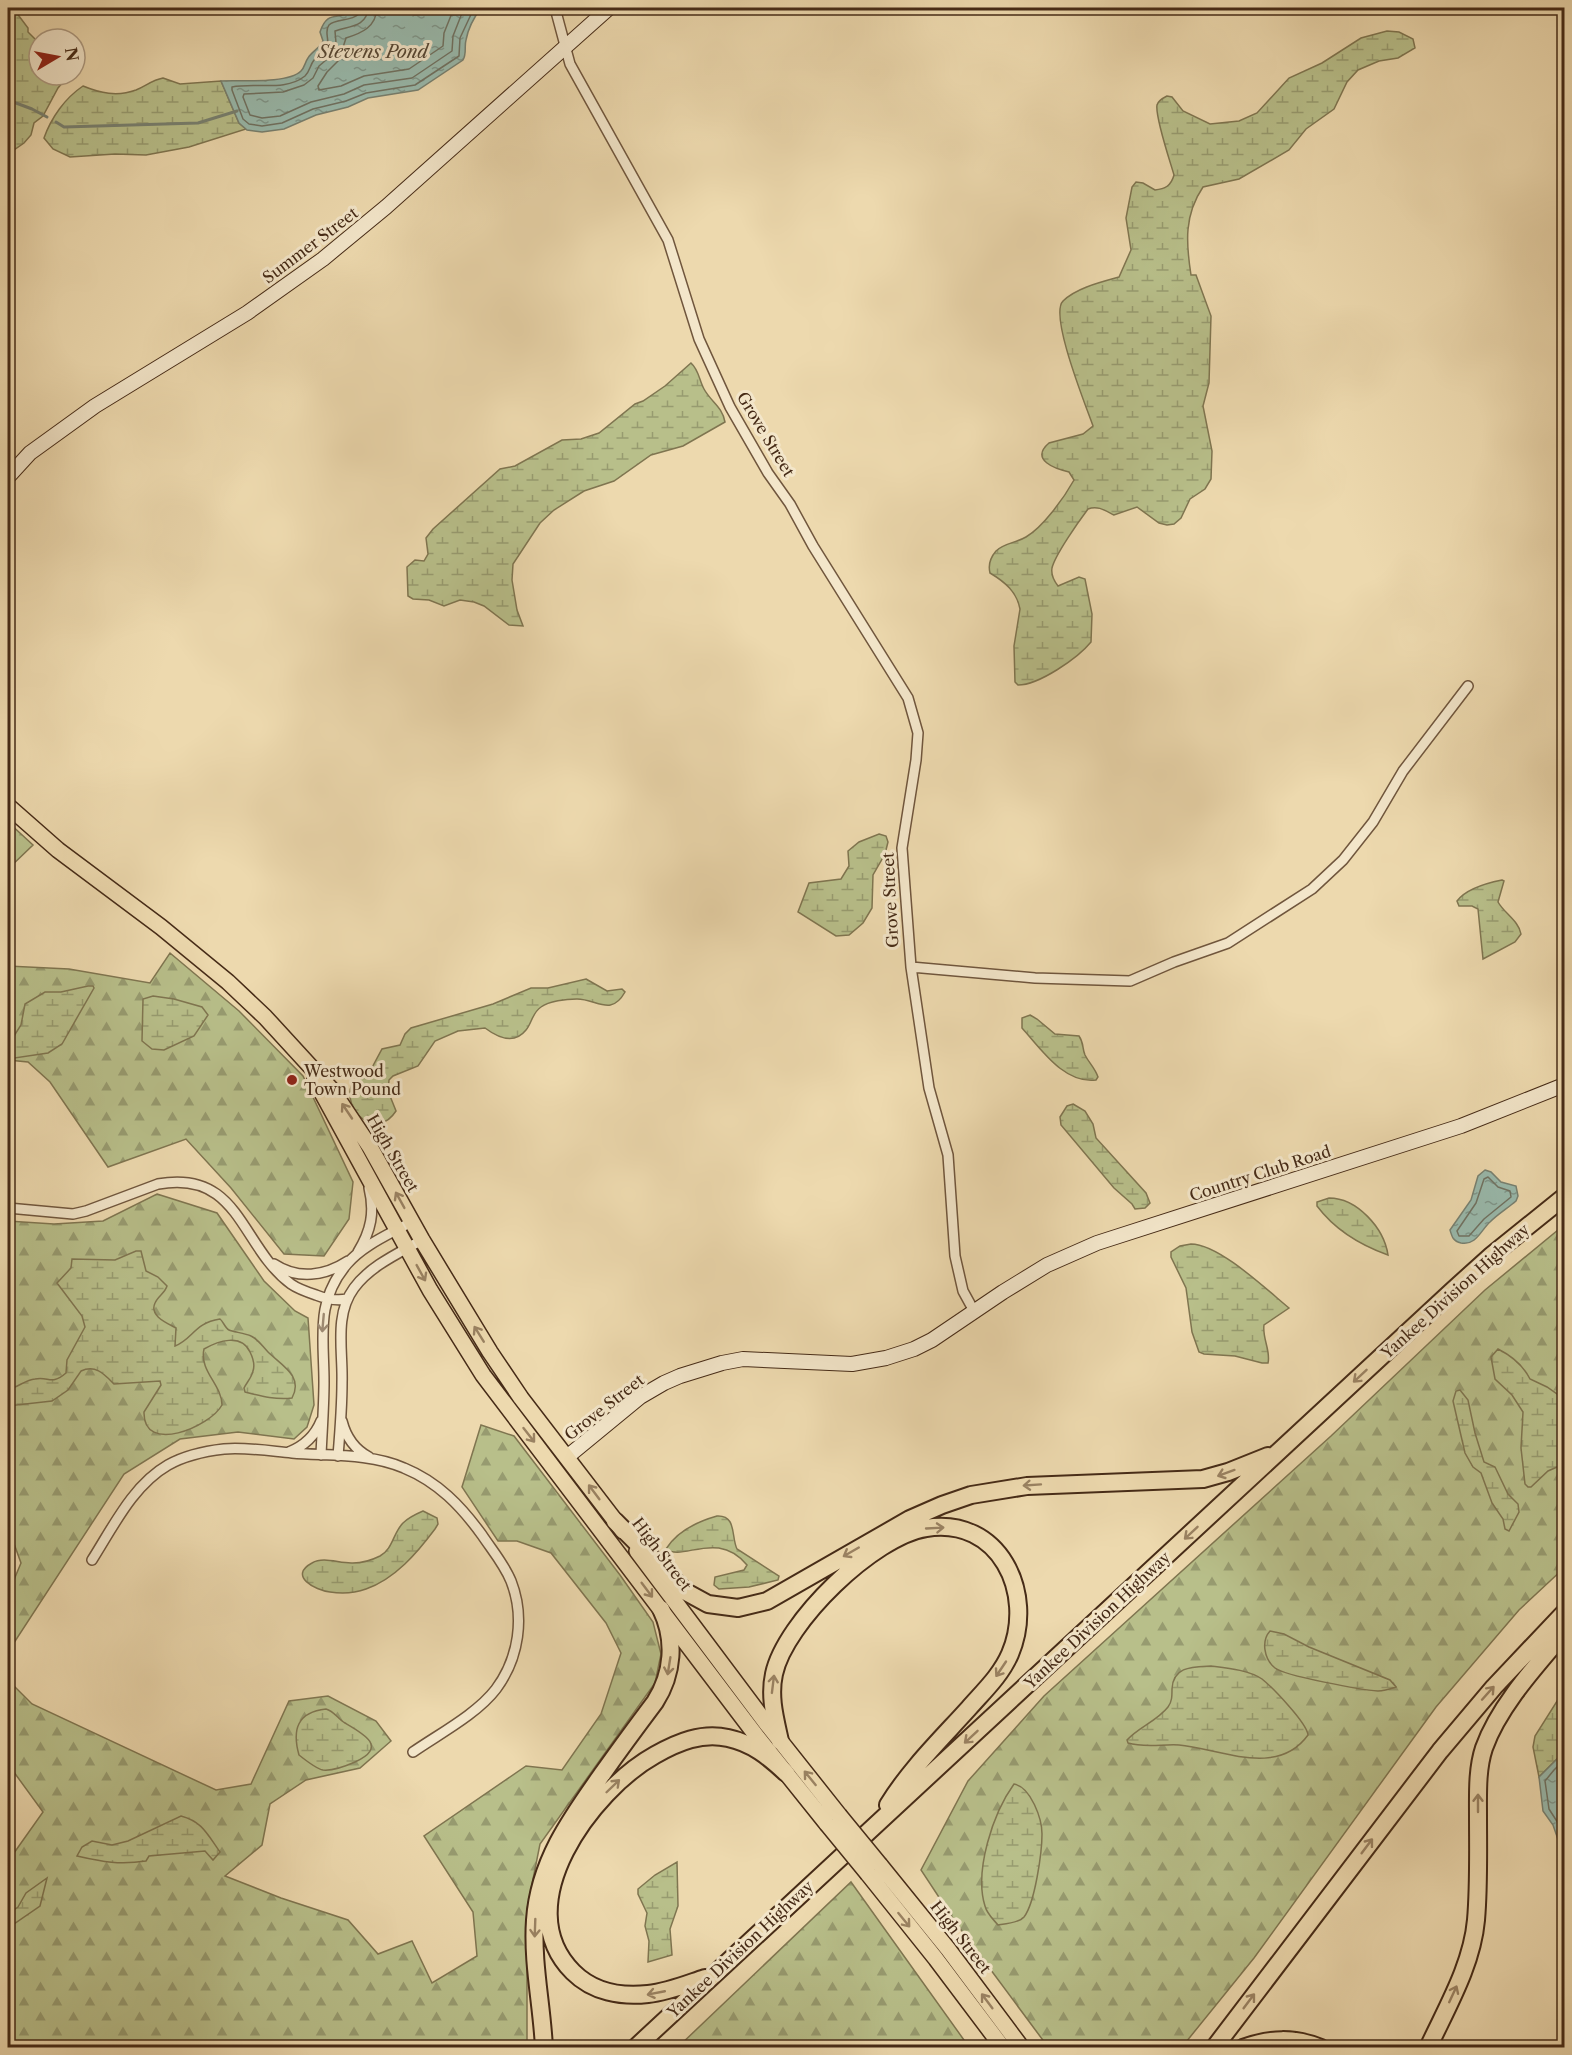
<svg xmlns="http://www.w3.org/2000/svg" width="1572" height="2055" font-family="'Libre Caslon Text',serif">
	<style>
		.forest { fill: url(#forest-firs); stroke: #7f7550; stroke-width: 1.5 }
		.wetland { fill: url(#wetland-marsh); stroke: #7f7550; stroke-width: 1.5 }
		.water { fill: url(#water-ripples); stroke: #788171; stroke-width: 1.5 }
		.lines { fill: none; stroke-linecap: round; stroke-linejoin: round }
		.shore { stroke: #707262; stroke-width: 1.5 }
		.stream { stroke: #788171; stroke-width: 3 }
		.street-casing { stroke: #70563d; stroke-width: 12 }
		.secondary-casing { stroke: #462b17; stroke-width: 16 }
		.primary-casing { stroke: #462b17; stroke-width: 18 }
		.highway-casing { stroke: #462b17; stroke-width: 20 }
		.street { stroke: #f3e6ca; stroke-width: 9 }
		.secondary { stroke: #f3e6ca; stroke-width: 14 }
		.primary { stroke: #edd9ae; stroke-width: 15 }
		.highway { stroke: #edd9ae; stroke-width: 16 }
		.primary-bridge-casing { stroke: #462b17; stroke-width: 18; stroke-linecap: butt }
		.primary-bridge { stroke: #edd9ae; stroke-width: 15 }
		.oneway { stroke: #9a8262 }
		.oneway2 { stroke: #9c8870 }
		.poi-dot { fill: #8f2418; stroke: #f3e6ca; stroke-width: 2 }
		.labels { text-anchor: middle; stroke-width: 6; stroke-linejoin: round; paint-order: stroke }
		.street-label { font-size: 16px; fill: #462b17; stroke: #f3e6ca }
		.poi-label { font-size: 16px; fill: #462b17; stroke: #f3e6ca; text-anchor: start }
		.water-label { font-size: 18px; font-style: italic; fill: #574835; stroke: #f3e6ca }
	</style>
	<defs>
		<pattern id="forest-firs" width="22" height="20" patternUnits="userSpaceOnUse" patternTransform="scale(1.5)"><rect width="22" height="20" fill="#b8bf8a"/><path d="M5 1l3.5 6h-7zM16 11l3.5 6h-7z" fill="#979b70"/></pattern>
		<pattern id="wetland-marsh" width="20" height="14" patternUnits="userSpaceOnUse" patternTransform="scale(1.5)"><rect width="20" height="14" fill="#b8bf8a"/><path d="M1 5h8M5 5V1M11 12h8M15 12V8" fill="none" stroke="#979b70"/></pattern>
		<pattern id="water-ripples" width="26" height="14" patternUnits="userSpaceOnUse" patternTransform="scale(1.5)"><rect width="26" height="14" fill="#99baad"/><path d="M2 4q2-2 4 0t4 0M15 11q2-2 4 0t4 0" fill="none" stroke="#7f978c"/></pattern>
	</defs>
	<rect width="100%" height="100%" fill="#edd9ae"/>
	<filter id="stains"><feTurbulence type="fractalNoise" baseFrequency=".00333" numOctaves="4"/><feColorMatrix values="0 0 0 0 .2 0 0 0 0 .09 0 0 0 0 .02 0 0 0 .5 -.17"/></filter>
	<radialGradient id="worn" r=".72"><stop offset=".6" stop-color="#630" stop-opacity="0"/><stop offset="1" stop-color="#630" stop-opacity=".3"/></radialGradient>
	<path class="forest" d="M8,822L33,845L8,869Z
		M170,953L239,1011L303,1076L353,1182L349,1219L324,1256L284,1254L231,1188L186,1139L108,1167L50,1082L28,1062L8,1060V966L69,969L150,983Z
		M157,1194L217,1213L264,1281L295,1311L308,1318L314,1405L307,1427L294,1439L238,1432L180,1439L124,1474L8,1652V1594L21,1563L8,1527V1221L54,1224L103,1221Z
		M1564,1225V1568L1519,1610L1436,1707L1254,1958L1182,2047H1048L956,1923L921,1870L968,1781L1044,1696L1331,1436L1485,1290Z
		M481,1425L514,1436L620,1575L653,1622L661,1654L655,1683L540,1844L527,1909V2047H8V1859L9,1860L43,1812L8,1764V1668L11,1683L32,1704L216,1790L251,1784L289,1701L328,1696L376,1721L391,1741L360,1768L306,1780L270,1804L262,1845L225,1876L281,1898L348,1920L378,1954L412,1941L432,1983L477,1956L473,1912L424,1836L526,1766L562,1770L601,1714L621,1653L606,1623L551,1553L517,1541H498L462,1487Z
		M851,1882L969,2047L677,2048Z"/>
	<path class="wetland" d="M8,8H13L28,28V32L39,43V75H69L58,88L43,116L34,123L31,135L24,143L8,154Z
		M1387,31L1399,32L1413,39L1415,48L1398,58L1379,61L1358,70L1347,82L1334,109L1306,129L1289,150L1239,179L1203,187C1184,215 1186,243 1191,275H1196L1211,316L1209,383L1203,406L1212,451L1211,479L1205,489L1190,499L1181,518L1174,524L1167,525L1159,523L1137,507L1114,515C1106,511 1098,505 1088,509C1079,521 1055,555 1052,568C1051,574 1054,581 1058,586L1079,577L1085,579L1092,614L1091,642C1078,658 1039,685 1018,685L1015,682L1014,646L1020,609C1017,592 1005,582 990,573C988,565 990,558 996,551C1004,543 1016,543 1026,537C1043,527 1064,498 1074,480L1069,472C1056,469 1029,460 1049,443L1083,434L1093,426C1086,406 1049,315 1063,301C1076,288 1101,282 1119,277L1131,250L1126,218L1132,187L1136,182L1143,183L1155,190C1165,189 1171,186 1174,175C1170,161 1155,117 1157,105C1158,101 1163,98 1167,96L1172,97L1183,111L1210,124L1239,121L1257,113L1289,78L1322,63L1361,38Z
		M163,78L180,84L221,81L239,123L246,129L189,147L146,155L115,154L70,157L53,149L44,138C51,118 65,98 83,86C100,93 117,97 136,90C146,86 152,80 163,78Z
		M691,363C699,370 699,380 704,389C711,402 722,406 725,422L683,446L651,455L614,481L584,491L554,510L540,523L513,564L512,580L517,610L523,626L509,625L484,606L474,602L460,600L444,606L429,600L413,599L408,596L407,567L415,560L424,561L428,554L426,538L433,529L500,469L515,466L562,440L581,439L599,433L635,404L643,401L665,386Z
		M879,834L886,836L888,842L885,854L873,875L872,908L863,923L849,935L836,936L798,912L809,883L841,879L849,866L848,851L859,842Z
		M1502,880L1504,881L1498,902C1504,913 1519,921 1521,934L1515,942L1483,959L1478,909L1472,906H1459L1457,901C1466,889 1487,883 1502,880Z
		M586,979L607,991L622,989L625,992C611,1017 597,999 577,999C566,999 549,1001 541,1007C532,1013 532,1023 526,1030C514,1045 497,1037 485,1028L458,1031L435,1041L418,1066L393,1076L389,1080L388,1091L396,1111C376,1142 341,1109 352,1084L368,1075L382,1049L400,1045L405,1034L411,1028L493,1004L531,988H548Z
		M88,986H93L94,988L62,1044L48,1053L8,1059V1036H14L21,1025L25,1004L45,992H61Z
		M153,996L174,999L202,1007L208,1015L194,1036L164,1050L152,1049L142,1041L143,999Z
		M1030,1015L1037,1019L1055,1034L1079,1036C1084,1043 1082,1048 1085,1055C1089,1063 1095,1068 1098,1077L1096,1080C1064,1084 1041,1049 1022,1028V1018Z
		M1073,1104L1085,1111L1093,1124L1096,1138L1146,1193L1150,1203L1145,1208L1135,1209L1132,1204L1114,1188L1061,1125L1060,1117L1067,1106Z
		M1329,1198C1357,1198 1384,1228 1388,1255C1360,1245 1335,1230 1317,1206V1202Z
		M1191,1244C1219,1244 1267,1290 1289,1308L1264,1325C1262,1338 1271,1351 1268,1363H1262L1235,1356L1204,1354L1199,1352L1192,1332L1186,1288L1171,1257V1252L1180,1246Z
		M136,1251H141L146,1271L158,1277L167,1286C165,1293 158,1296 155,1303C149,1316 167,1323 176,1328L175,1346C193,1339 194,1323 220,1319C223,1321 225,1328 229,1330C233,1332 245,1333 251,1336C258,1339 263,1347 268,1352C281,1365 304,1376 292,1398C276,1400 261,1396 245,1392L244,1388C247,1382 252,1377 253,1371C255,1365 253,1358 250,1352C241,1333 218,1341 204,1349C199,1371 222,1385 222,1405C210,1427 143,1455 144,1412L161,1385L160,1381L114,1384C105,1375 96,1364 81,1371L68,1390L52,1401L8,1406V1389C17,1388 25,1380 35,1379C49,1376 51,1386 66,1373L67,1360L85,1327L82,1316L57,1283L71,1268L72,1259L115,1260Z
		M1498,1349C1512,1356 1523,1365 1530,1379L1547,1387L1564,1399V1464L1548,1471L1531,1487H1528L1525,1484L1521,1448L1523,1412L1512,1395L1495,1379L1491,1357Z
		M1460,1390L1468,1400L1475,1433L1484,1462L1495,1467L1508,1494L1518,1504L1519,1512L1509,1531L1505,1529L1503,1519L1492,1503L1481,1473L1473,1467L1465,1453L1453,1401L1456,1391Z
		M423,1511L437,1518L438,1524L435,1529C417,1553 395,1579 366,1589C355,1593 342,1594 330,1592C315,1590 288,1576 312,1563C324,1556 340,1564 353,1563C362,1563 372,1560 380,1556C393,1549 393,1533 403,1523C409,1517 416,1514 423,1511Z
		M717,1516C737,1515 731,1537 737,1549L779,1576L778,1580L749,1587L719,1589L714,1585L715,1577L744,1570L747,1565C717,1529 683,1562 666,1549C677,1531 696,1522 717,1516Z
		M1270,1631L1284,1634L1309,1647L1390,1680L1396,1687C1390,1689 1384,1691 1378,1691C1362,1690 1285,1676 1275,1668C1264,1659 1261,1641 1270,1631Z
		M1211,1666C1227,1668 1249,1670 1262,1679C1272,1687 1307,1723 1308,1735C1277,1778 1221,1749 1179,1745C1163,1744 1144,1748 1128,1743L1127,1740C1139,1727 1157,1721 1168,1707C1172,1702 1172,1696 1172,1689C1173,1666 1193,1667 1211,1666Z
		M1564,1690V1741L1562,1754L1539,1777L1533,1747L1535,1736Z
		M326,1709C334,1711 338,1719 345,1723C364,1734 388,1747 355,1762C346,1766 333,1771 323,1770C317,1769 304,1759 299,1755C292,1730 297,1712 326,1709Z
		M1014,1784C1031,1787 1042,1819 1042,1834C1042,1852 1035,1903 1024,1917C1019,1923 1005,1924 998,1925C993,1919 987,1914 985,1906C974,1871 993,1813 1014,1784Z
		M181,1816C203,1822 207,1834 220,1852L213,1860L205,1851L149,1856L146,1861C120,1865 103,1862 77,1856L82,1847L92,1841L112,1845L128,1841Z
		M677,1862L678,1906L670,1929L672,1955L648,1962L649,1941L645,1926L647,1913L638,1894V1889L655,1875Z
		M47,1878L40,1906L8,1928V1914L18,1907L26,1893Z"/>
	<path class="water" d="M354,8H481C475,16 468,29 466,40C464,47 467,53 463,60L418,90L368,98L348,107L316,115L284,129L262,132L247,130L239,123L221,81C240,80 288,84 301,71C305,67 305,62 308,58C312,51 319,49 323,41L320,32C328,8 339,22 354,10Z
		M1485,1170L1491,1172L1501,1182L1516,1186L1518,1196L1516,1201C1508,1208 1498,1214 1490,1222C1481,1230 1476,1246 1461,1243C1453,1241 1452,1237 1450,1230L1471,1200L1478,1176Z
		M1562,1754L1564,1755V1875L1562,1851L1553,1825L1543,1811L1539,1777Z"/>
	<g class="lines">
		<path class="shore" d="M360,8L359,14C350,22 336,18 329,25C323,32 332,42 325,51C322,55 317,57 314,60C310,65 310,71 305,76C285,92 255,82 232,87V90L243,119L249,124L262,126L282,123L313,109L346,101L366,93L415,85L459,56L460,38L474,8
			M368,8C367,27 349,26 335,31L336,43L332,55L319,66L313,78L304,85L283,92L244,94L243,97L250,115L262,118L280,116L311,102L344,94L364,85L412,78L452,51L453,36L464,8
			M377,8C376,27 362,33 346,38L339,60L327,72L318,86L319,90L341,86L364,76L409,69L443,46L444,33L454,8
			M1488,1177L1498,1187L1510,1191L1511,1197L1484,1219L1469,1236H1459L1457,1231L1476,1203L1484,1179Z
			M1564,1760L1554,1770L1545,1781L1549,1809L1558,1823L1564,1840"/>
		<path class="stream" d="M8,100L32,109L47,117
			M56,122L64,127L198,123L237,111"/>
		<defs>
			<path id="street" d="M555,8L570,64L668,240L699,339L730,407L768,473L790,504L813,546L908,698L918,733L916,760L902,848L911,967L929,1088L948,1155L955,1256L963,1291L974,1311
				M911,967L1035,978L1130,981L1174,962L1228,943L1312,889L1343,860L1373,822L1403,771L1468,686
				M8,1208L73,1214L86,1211L158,1184C240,1169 240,1246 291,1284C298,1289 307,1292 316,1295C326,1299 336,1301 347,1299
				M358,1252C371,1231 375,1212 369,1188
				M274,1264C298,1280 325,1276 348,1261
				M342,1421C346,1437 354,1449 369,1457
				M289,1452C304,1446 315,1436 321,1421
				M321,1455C322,1431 324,1406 324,1382C324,1337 315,1302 347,1264C363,1245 390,1234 411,1222
				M338,1456C340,1432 342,1407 342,1382C343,1351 334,1315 354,1288C370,1266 399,1253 422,1240
				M92,1560C113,1527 133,1485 168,1465C184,1456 206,1451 224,1449C246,1447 270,1451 292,1453C328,1456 370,1453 404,1468C438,1482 461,1506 482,1535C492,1550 504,1564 511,1581C525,1617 519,1658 496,1689C477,1714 439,1734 413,1752"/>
			<path id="secondary" d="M8,477L30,453L95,406L247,313L323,259L386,207L609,8
				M567,1457L640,1397L664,1383L680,1376L722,1363L743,1359L852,1364L886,1358L914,1349L932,1340L1003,1292L1047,1265L1097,1243L1461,1126L1564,1085"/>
			<path id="primary" d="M8,806L58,850L161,927L228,982L265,1017L332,1090L370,1147L422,1240L490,1352L521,1398L623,1531
				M315,1080L430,1290L483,1375L758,1738L827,1824
				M637,1551L766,1723L839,1815
				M880,1865L948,1949L1022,2048
				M868,1874L936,1959L1003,2048"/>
			<path id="highway" d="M615,1521L686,1592L708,1604L738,1608L767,1601L910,1519L942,1505L971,1495L1027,1486L1203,1479L1228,1472L1268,1456
				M780,1741C775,1718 769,1697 774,1674C785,1622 874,1536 926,1528C999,1516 1036,1593 1010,1654C1001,1675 984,1691 969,1708C941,1739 910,1769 888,1805
				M705,1978C687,1984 668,1992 648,1994C621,1997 593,1992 573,1972C506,1905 592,1790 655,1755C678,1742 702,1732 728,1738C752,1743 769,1757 786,1773
				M544,2048C542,2005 532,1963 535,1920C539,1862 571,1818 603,1773C620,1749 637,1726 655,1702C673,1674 676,1640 661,1609
				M635,2048L1453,1290L1492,1255L1564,1197
				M1214,2048L1440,1751L1494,1687L1564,1613
				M1243,2048C1270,2038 1294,2037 1321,2048
				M1428,2048C1447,2007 1472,1965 1476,1920C1479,1886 1478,1850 1478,1815C1478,1793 1477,1769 1484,1748C1499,1706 1536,1666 1564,1633"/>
		</defs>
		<use href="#street" class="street-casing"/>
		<use href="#secondary" class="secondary-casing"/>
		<use href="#primary" class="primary-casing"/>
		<use href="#highway" class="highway-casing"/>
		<use href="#street" class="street"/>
		<use href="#secondary" class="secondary"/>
		<use href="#primary" class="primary"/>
		<use href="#highway" class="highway"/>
		<defs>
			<path id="primary-bridge" d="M839,1815L880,1865
				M827,1824L868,1874"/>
		</defs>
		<use href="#primary-bridge" class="primary-bridge-casing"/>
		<use href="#primary-bridge" class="primary-bridge"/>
	</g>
	<defs><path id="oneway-shaft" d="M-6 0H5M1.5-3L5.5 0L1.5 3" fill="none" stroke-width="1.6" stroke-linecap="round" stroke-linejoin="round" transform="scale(1.5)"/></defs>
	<g class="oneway">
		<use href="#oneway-shaft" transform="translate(347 1111) rotate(-124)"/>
		<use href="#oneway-shaft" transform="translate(400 1200) rotate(-119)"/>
		<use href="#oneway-shaft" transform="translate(421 1273) rotate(61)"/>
		<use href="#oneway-shaft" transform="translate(479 1334) rotate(-122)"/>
		<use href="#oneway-shaft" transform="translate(1360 1376) rotate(137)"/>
		<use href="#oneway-shaft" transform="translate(529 1435) rotate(52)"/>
		<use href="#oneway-shaft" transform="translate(1226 1473) rotate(160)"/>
		<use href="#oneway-shaft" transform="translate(1032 1485) rotate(176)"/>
		<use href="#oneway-shaft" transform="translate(594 1492) rotate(-127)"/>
		<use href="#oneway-shaft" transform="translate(935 1528) rotate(-3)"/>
		<use href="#oneway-shaft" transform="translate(1191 1533) rotate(137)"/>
		<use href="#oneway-shaft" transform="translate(851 1552) rotate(150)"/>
		<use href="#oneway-shaft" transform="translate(647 1590) rotate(53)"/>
		<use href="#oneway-shaft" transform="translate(669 1666) rotate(99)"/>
		<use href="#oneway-shaft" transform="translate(1001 1669) rotate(124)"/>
		<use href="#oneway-shaft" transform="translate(773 1684) rotate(-83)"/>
		<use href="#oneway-shaft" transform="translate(1488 1693) rotate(-48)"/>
		<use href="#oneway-shaft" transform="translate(971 1737) rotate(137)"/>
		<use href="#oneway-shaft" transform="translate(810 1778) rotate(-129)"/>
		<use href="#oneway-shaft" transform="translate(613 1786) rotate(-44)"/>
		<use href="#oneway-shaft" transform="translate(1478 1803) rotate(-90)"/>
		<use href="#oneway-shaft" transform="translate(1367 1846) rotate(-53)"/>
		<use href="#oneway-shaft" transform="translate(904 1920) rotate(51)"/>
		<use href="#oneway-shaft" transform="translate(535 1928) rotate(92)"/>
		<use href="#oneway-shaft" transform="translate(656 1993) rotate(169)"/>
		<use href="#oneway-shaft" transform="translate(1453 1994) rotate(-65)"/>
		<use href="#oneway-shaft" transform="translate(987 2001) rotate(-127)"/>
		<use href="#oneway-shaft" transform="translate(1249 2001) rotate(-53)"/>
	</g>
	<use class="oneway2" href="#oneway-shaft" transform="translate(323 1323) rotate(95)"/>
	<circle class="poi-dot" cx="292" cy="1080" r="6"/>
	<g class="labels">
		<g class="street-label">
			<text transform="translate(310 245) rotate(-37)" y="6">Summer Street</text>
			<text transform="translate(766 434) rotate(59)" y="6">Grove Street</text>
			<text transform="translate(890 900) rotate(-93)" y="6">Grove Street</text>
			<text transform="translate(393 1153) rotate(60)" y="6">High Street</text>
			<text transform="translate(1260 1173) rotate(-18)" y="6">Country Club Road</text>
			<text transform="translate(1455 1291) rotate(-42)" y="6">Yankee Division Highway</text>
			<text transform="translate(604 1407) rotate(-38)" y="6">Grove Street</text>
			<text transform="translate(662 1554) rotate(53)" y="6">High Street</text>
			<text transform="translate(1097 1620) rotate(-43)" y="6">Yankee Division Highway</text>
			<text transform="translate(961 1937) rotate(52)" y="6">High Street</text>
			<text transform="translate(740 1949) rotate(-43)" y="6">Yankee Division Highway</text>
		</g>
		<g class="poi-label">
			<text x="304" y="1077">Westwood<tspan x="304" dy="18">Town Pound</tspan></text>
		</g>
		<g class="water-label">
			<text x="373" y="58">Stevens Pond</text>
		</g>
	</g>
	<rect width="1572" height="2055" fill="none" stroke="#edd9ae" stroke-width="30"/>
	<rect x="9" y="9" width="1554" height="2037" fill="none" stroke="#462b17" stroke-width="3"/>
	<rect x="15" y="15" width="1542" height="2025" fill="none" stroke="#462b17" stroke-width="1.5"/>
	<g transform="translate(57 57) rotate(80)"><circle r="28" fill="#f3e6ca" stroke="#ae9b82" stroke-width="1.5"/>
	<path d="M0-4.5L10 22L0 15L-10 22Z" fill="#8f2418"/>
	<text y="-9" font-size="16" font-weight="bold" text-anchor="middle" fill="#462b17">N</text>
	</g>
	<rect width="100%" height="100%" filter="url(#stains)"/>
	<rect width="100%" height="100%" fill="url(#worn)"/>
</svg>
